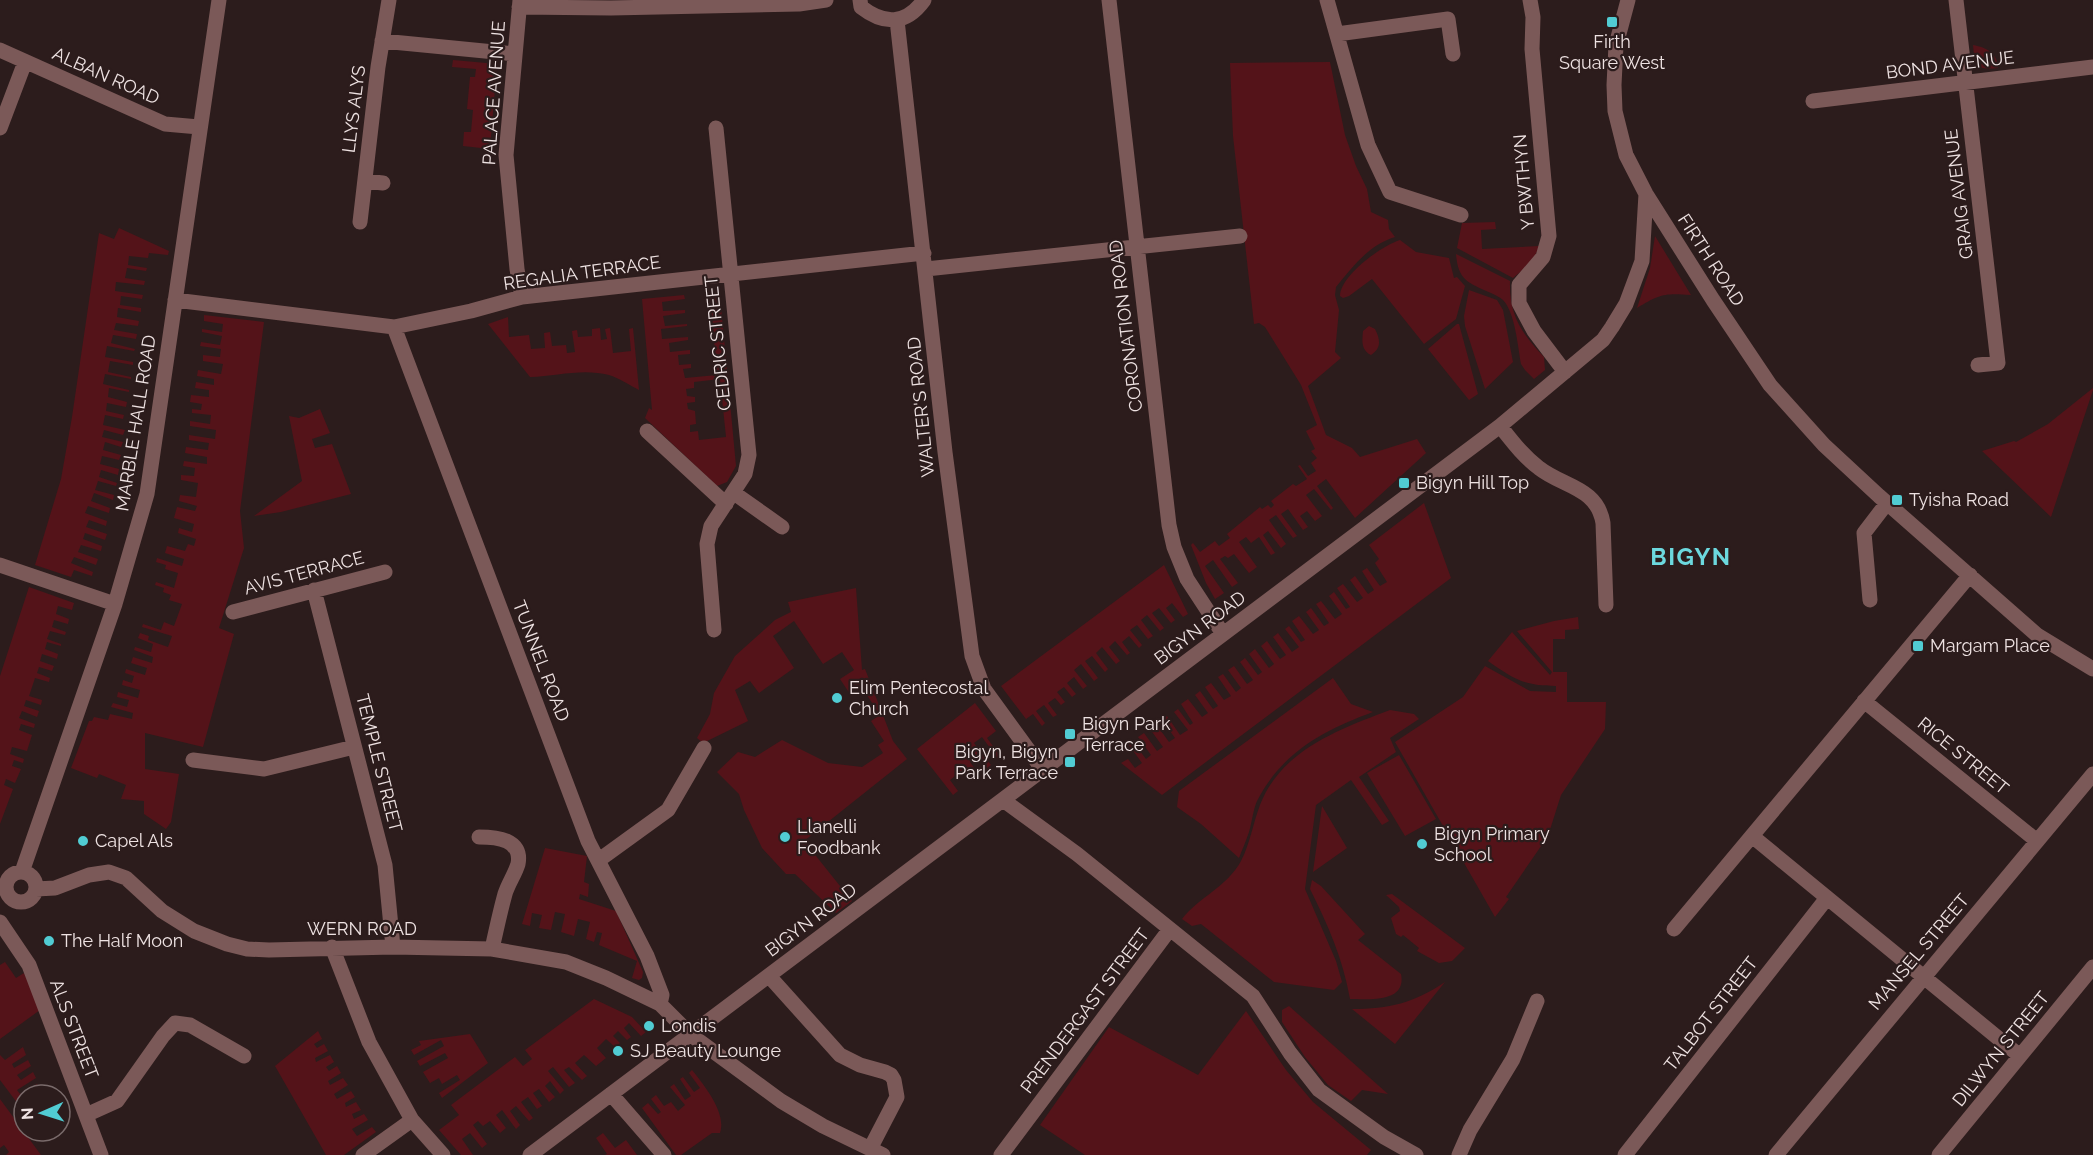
<svg xmlns="http://www.w3.org/2000/svg" width="2093" height="1155" font-family="Raleway,sans-serif">
	<style>
		.green { fill: #541319; fill-rule: evenodd }
		.lines { fill: none; stroke-linecap: round; stroke-linejoin: round }
		.street { stroke: #7b5958; stroke-width: 15 }
		.poi-dot { fill: #51ccd3; stroke: #2c1c1c; stroke-width: 2 }
		.labels { text-anchor: middle; stroke-width: 4.5; stroke-linejoin: round; paint-order: stroke }
		.poi-label { font-size: 18px; fill: #eee2e2; stroke: #2c1c1c; text-anchor: start }
		.street-label { font-size: 18px; fill: #eee2e2; stroke: #2c1c1c }
		.district-label { font-size: 24px; font-weight: bold; letter-spacing: 1.5px; fill: #6cd8de; stroke: #2c1c1c }
	</style>
	<rect width="100%" height="100%" fill="#2c1c1c"/>
	<path class="green" d="M1973,45C1987,48 1997,52 1998,68C1976,70 1975,67 1973,45Z
		M453,60L497,64L490,149L463,146L464,132H471L473,110L467,109L470,77H475L476,69L452,67Z
		M1330,62L1345,135L1356,166L1367,189L1371,212L1388,220L1389,229L1395,237C1369,245 1353,266 1336,287L1335,295L1339,310L1335,352L1341,358L1308,386L1326,435L1352,448L1360,457L1417,439L1426,453L1355,518L1326,479L1317,486L1333,508L1331,510L1314,489L1306,495L1322,516L1315,521L1307,511L1300,516L1308,527L1303,530L1288,509L1281,514L1297,536L1293,538L1276,515L1269,520L1286,544L1281,548L1268,531L1263,535L1275,553L1271,555L1259,537L1251,543L1246,537L1239,542L1257,567L1249,573L1234,554L1228,558L1225,556L1220,559L1238,583L1232,587L1213,560L1205,566L1224,593L1215,599L1206,583L1191,545L1193,543L1200,552L1215,541L1219,546L1230,538L1227,534L1260,507L1262,509L1268,505L1271,508L1274,505L1271,501L1293,484L1296,486L1307,479L1298,466L1300,465L1308,476L1316,471L1311,463L1317,458L1311,451L1315,449L1306,431L1317,425L1301,385L1265,327L1259,323L1254,324L1233,136L1230,63Z
		M1495,222L1496,229L1481,230L1482,249L1540,246L1531,263L1513,278L1457,248L1462,223Z
		M119,228L169,251L168,255L149,253L148,258L129,256L128,265L147,268L146,271L127,268L125,278L145,281L144,285L116,282L115,291L143,295L142,299L121,296L120,305L141,308V312L118,308L117,317L139,321L138,326L116,323L114,330L137,334L136,339L113,335L111,343L135,349L134,351L107,346L105,357L133,362V365L110,361L108,372L131,377V379L105,374L103,384L129,390V392L109,388L108,397L127,402L126,407L107,403L106,411L124,415L123,419L105,415L103,425L125,430L123,435L104,430L102,437L123,442L121,447L105,442L103,450L121,455L119,460L102,456L100,464L119,469L118,475L101,470L99,477L117,483L116,486L98,481L95,490L114,495L113,500L94,493L91,501L110,508L109,513L88,506L85,513L107,521L106,526L89,520L86,527L107,534L105,540L85,533L83,539L102,546L101,551L81,545L78,552L98,559L96,565L74,557L71,563L93,572L92,576L74,570L71,577L35,565L61,479L72,417L99,233L114,239Z
		M1655,236L1691,295C1664,293 1660,294 1637,308L1650,268Z
		M1400,240L1416,252L1449,258L1454,278L1457,277L1465,286L1456,319L1424,344L1372,279L1349,296L1343,298L1340,296C1340,276 1381,246 1400,240Z
		M1456,254L1510,281C1509,315 1521,333 1544,357L1545,370L1534,379L1525,370L1521,364C1518,347 1515,312 1503,300C1500,297 1495,295 1491,293C1468,283 1458,280 1456,254Z
		M1469,290L1497,300L1503,310L1513,362L1485,389L1465,326L1464,316Z
		M715,292L720,296L736,466L727,482L717,486L645,418L649,408L652,410L642,299L684,295L685,299L662,302L663,311L685,310V313L663,316L665,326L687,324V326L661,329L662,339L688,337V340L669,343L670,352L690,350V354L678,355L679,365L691,364V368L683,369L685,378L717,375L710,293ZM720,379L726,437L699,440L698,431L690,432V425L696,424L695,411L688,409L687,403L695,402V397L687,396L686,389L694,388V382Z
		M204,315L264,322L240,511L244,548L219,628L234,634L203,747L145,733V769L179,774L171,822L166,829L144,814V801L121,799L126,785L99,774L97,778L71,768L89,721H92L94,717L108,720L110,714L132,719L133,713L111,707L113,703L127,707L129,700L117,697L118,692L138,698L140,690L122,685L123,680L132,683L134,676L125,673L126,669L145,675L147,668L131,663L133,657L152,663L153,657L134,650L135,647L151,652L153,644L138,638L140,633L149,636L148,640L168,647L172,636L142,627L143,624L161,630L164,622L174,626L182,604L169,600L171,595L163,592L164,588L155,585L156,582L174,588L178,573L165,569L166,565L156,562L157,558L182,566L184,559L165,553L167,546L185,551L188,544L194,546L196,539L178,533L179,528L192,532L194,524L174,518L177,507L195,511L197,506L179,501L180,495L196,497L198,483L181,480V475L194,476L195,468L183,466L184,461L207,464V457L185,453L186,447L208,450L209,443L189,440V435L215,439L216,430L190,426V421L210,424L211,415L192,413V409L201,410L202,404L190,402L191,395L209,397V390L195,388L196,382L214,385V379L197,376L198,370L221,374L223,364L203,361V355L220,357L221,349L200,346L201,342L220,345L222,336L202,332V329L222,332L223,324L204,321Z
		M508,317L509,337L529,335L531,349L545,348L544,333L550,332L552,346L566,345L567,353L575,352L572,331L577,330L578,337L592,336V329L600,328L601,340L607,339L605,329L610,328L613,353L631,351L629,329L633,328L639,390C629,385 619,378 609,375C583,368 557,376 530,377L488,324Z
		M1457,324H1459L1478,394L1469,400L1428,349Z
		M1369,326L1375,329C1380,339 1382,348 1371,355C1361,350 1362,341 1363,331Z
		M2093,388V390L2051,517L1982,451L2014,441L2016,442L2048,424Z
		M320,409L330,433L312,439L315,448L332,444L351,494L281,512L254,516L302,481L289,416L299,418Z
		M1424,503L1451,578L1162,795L1121,763L1128,759L1135,768L1142,763L1129,745L1133,742L1146,759L1151,755L1138,737L1144,733L1157,751L1163,747L1150,729L1156,724L1169,742L1175,738L1162,720L1167,716L1180,735L1188,730L1174,712L1178,709L1190,725L1193,723L1181,704L1188,699L1202,717L1208,713L1195,695L1200,691L1213,709L1218,706L1205,687L1211,683L1224,700L1231,696L1218,677L1223,674L1236,692L1241,688L1228,670L1234,666L1247,684L1253,680L1240,662L1245,658L1258,675L1262,672L1249,654L1255,649L1269,668L1274,664L1261,646L1267,641L1280,659L1286,655L1273,637L1278,633L1292,652L1299,647L1285,629L1289,626L1301,642L1305,640L1292,621L1299,616L1313,634L1319,630L1306,612L1311,608L1324,626L1329,623L1316,604L1321,601L1335,619L1342,614L1329,596L1334,592L1346,609L1350,607L1337,588L1343,584L1357,602L1363,598L1350,580L1355,576L1368,594L1374,590L1362,571L1367,568L1380,586L1387,582L1375,563L1379,559L1369,545Z
		M1164,565L1188,614L1183,617L1172,603L1166,608L1175,620L1171,623L1159,608L1152,613L1164,628L1160,631L1147,615L1141,620L1153,636L1148,639L1137,625L1130,630L1142,645L1139,648L1129,636L1122,642L1130,653L1127,655L1115,641L1109,647L1120,661L1116,664L1102,647L1096,653L1108,669L1105,672L1092,656L1085,661L1098,678L1094,681L1081,664L1074,670L1087,686L1083,689L1074,677L1067,683L1076,694L1072,697L1064,687L1057,692L1065,702L1061,705L1055,698L1048,703L1057,715L1053,717L1044,705L1036,711L1045,723L1042,726L1033,714L1026,719L1001,686Z
		M29,587L74,603L72,610L58,606L56,614L69,619L68,624L54,620L52,627L66,632L65,635L50,631L47,639L61,644V646L47,642L45,649L58,654L57,659L42,654L40,661L54,666L52,671L39,667L37,673L50,678L49,682L35,678L29,696L42,700L41,705L26,700L24,706L39,711L37,717L22,711L19,718L35,724L34,728L21,724L19,730L32,735L27,751L12,747L10,754L24,759L23,763L14,760L12,766L21,769L15,783L6,779L4,785L13,789L0,824V676Z
		M856,588L862,670L865,669L893,741L907,759L804,841L852,901L836,913L795,874H786L762,848L744,810L739,794L717,772L738,752L755,757L782,740L828,763L862,767L883,753L878,745L884,741L871,721L880,715L861,686L850,694L840,679L854,670L842,652L823,664L794,621L773,636L794,668L759,693L750,681L735,690L748,721L703,743L697,738L710,714L714,693L735,656L775,620L791,612L788,602Z
		M1578,617L1579,629L1565,630V639H1553V672H1567V702H1606L1605,729L1561,795L1548,836L1506,897L1509,899L1495,917L1395,742L1463,697L1485,666L1530,691L1556,692V686C1524,686 1514,679 1488,661L1512,632L1550,675L1552,672L1517,631L1554,621Z
		M1333,678L1351,704L1373,712C1324,730 1282,752 1257,801C1253,810 1252,822 1249,832C1246,841 1242,850 1239,858L1201,824L1177,807L1179,791Z
		M975,703L996,731L987,738L1001,757L998,759L982,737L974,743L991,765L987,768L978,757L970,762L980,776L975,781L965,768L950,780L958,791L953,795L917,749Z
		M1390,710L1414,714L1419,719L1390,738L1396,752L1359,777L1389,821L1382,825L1351,780L1316,805L1305,889L1336,961L1342,982L1334,990L1274,982L1201,924L1192,926L1182,919C1199,897 1227,887 1241,861C1250,844 1253,823 1260,805C1281,750 1340,729 1390,710Z
		M1399,755L1436,819L1405,836L1367,773Z
		M1322,806L1347,848L1313,872Z
		M545,848L587,856L584,882L589,884L588,897L580,894L579,899L616,911L643,972L642,978L639,980L632,978L637,961L599,945L602,933L597,932L594,942L586,939L590,922L578,919L574,936L561,932L565,914L555,912L551,930L539,928L542,915L532,913L530,926L522,924Z
		M1312,880L1321,886L1365,934L1358,940L1401,974C1407,1003 1368,999 1350,999C1343,959 1328,925 1310,889Z
		M1392,894L1465,948L1452,961L1439,963L1417,951L1419,948L1403,935L1401,937L1396,934L1391,918L1400,911L1399,907L1386,895Z
		M5,962L16,978L24,973L40,1010L0,1039V965Z
		M1445,982L1395,1044L1352,1009C1389,1009 1414,1003 1445,982Z
		M594,999L632,1017L646,1032L641,1036L629,1023L624,1028L631,1037L627,1040L618,1031L613,1036L620,1043L615,1047L606,1039L597,1048L606,1058L596,1066L584,1055L575,1063L587,1076L582,1080L569,1067L564,1070L575,1083L569,1087L553,1067L548,1071L564,1090L560,1094L550,1081L545,1086L555,1097L549,1102L539,1089L533,1093L542,1106L537,1109L528,1097L521,1102L533,1118L529,1121L516,1106L510,1111L520,1125L516,1129L502,1110L496,1115L506,1128L500,1133L490,1121L483,1126L478,1121L473,1125L487,1144L482,1148L470,1133L462,1139L473,1155H461L439,1130L459,1115L451,1105L515,1057L523,1066L532,1059L525,1050Z
		M1289,1006L1388,1094L1362,1090L1351,1101L1328,1085L1305,1057L1282,1022V1010Z
		M1246,1011L1286,1070L1313,1102L1371,1150L1367,1155H1085L1040,1125L1109,1027L1198,1075Z
		M318,1031L322,1039L314,1044L317,1048L324,1044L328,1051L315,1058L316,1062L330,1055L334,1062L326,1067L329,1071L337,1066L341,1073L328,1081L330,1085L343,1078L348,1085L334,1094L337,1099L351,1091L355,1097L345,1103L346,1107L356,1102L361,1110L352,1114L354,1119L364,1114L368,1120L352,1129L357,1136L372,1127L376,1132L344,1155H326L275,1066Z
		M470,1034L488,1063L442,1098L439,1093L460,1080L457,1075L442,1084L439,1078L430,1083L423,1072L448,1058L445,1053L420,1066L417,1061L444,1046L441,1040L414,1055L411,1050L421,1045L419,1041Z
		M23,1047L26,1055L12,1064L14,1068L28,1060L31,1066L17,1075L21,1080L33,1072L36,1078L17,1090L20,1094L37,1084L39,1091L33,1095H24V1112L0,1080V1055L5,1060Z
		M692,1070C704,1085 727,1113 720,1133H712L681,1155H676L642,1108L648,1103L658,1114L661,1112L651,1099L656,1095L664,1106L671,1102L678,1111L685,1105L670,1087L674,1084L685,1100L691,1096L680,1079L683,1077L694,1092L700,1088L689,1073Z
		M0,1099L41,1155H6L9,1152L4,1145L0,1148Z
		M603,1133L615,1148L626,1140L637,1155H605L607,1154L596,1138Z"/>
	<g class="lines">
		<path class="street" d="M520,0L506,155L517,269L522,297
			M860,0L861,7C884,25 906,25 924,0
			M1109,0L1169,525L1174,547L1187,579L1223,634
			M1327,0L1368,145L1390,192L1461,215
			M1530,0L1533,17L1532,49L1549,236L1543,257L1519,285V303L1534,331L1565,372
			M1628,0L1616,45L1614,85L1615,111L1626,155L1646,194L1713,300L1770,385L1824,445L1879,496L2037,635L2093,669
			M1956,0L1998,363L1978,365
			M519,7L611,8L799,4L826,0
			M897,20L945,452L972,656L984,689L1043,770
			M1337,34L1448,19L1453,54
			M382,41L515,54
			M0,50L165,124L199,127
			M1813,101L2093,67
			M0,128L25,62
			M365,181L383,183
			M360,222L378,67L389,0
			M926,269L1240,236
			M175,300L394,327L471,311L522,297L924,253
			M394,327L588,841L647,956L662,995L660,1004
			M1500,426C1512,441 1523,456 1539,468C1563,487 1597,487 1603,523L1606,605
			M647,431L726,504
			M734,493L782,527
			M0,565L115,604
			M314,590L385,865L393,947
			M1870,600L1864,533L1887,503
			M233,612L385,572
			M714,630L707,544L711,526L745,474L749,455L716,128
			M1864,701L2037,841
			M193,760L264,769L354,747
			M1003,800L1077,854L1253,996L1290,1053L1319,1090L1384,1137L1416,1155
			M1752,836L2020,1056
			M479,837C496,837 523,839 518,864C515,874 508,884 505,894C500,912 496,931 492,949
			M599,860L668,810L704,748
			M6 887a15 15 0 1 1 30 0a15 15 0 1 1-30 0Z
			M22,872L115,604L147,494L219,0
			M36,889L55,888L89,875L109,872L126,878L162,911L194,931L227,944L247,949L269,950L393,947L492,949L566,962L606,978L660,1004L691,1035L781,1101L823,1126L883,1155
			M0,922L29,965L101,1155
			M1674,929L1970,575
			M332,947L369,1042L412,1120L443,1155
			M769,976L840,1055L860,1065L885,1072L891,1075L894,1080L897,1097L870,1149
			M611,1094L664,1155
			M86,1115L117,1101L163,1036L175,1023L190,1025L244,1056
			M363,1155L412,1120
			M530,1155L1500,426L1603,340L1612,327L1626,304L1642,261L1646,194
			M1001,1155L1170,929
			M1459,1155L1470,1130L1513,1059L1537,1001
			M1625,1155L1827,898
			M1776,1155L2093,774
			M1939,1155L2093,967"/>
	</g>
	<g class="poi-dot">
		<rect x="1606" y="16" width="12" height="12" rx="3"/>
		<rect x="1398" y="477" width="12" height="12" rx="3"/>
		<rect x="1891" y="494" width="12" height="12" rx="3"/>
		<rect x="1912" y="640" width="12" height="12" rx="3"/>
		<circle cx="837" cy="698" r="6"/>
		<rect x="1064" y="728" width="12" height="12" rx="3"/>
		<rect x="1064" y="756" width="12" height="12" rx="3"/>
		<circle cx="785" cy="837" r="6"/>
		<circle cx="83" cy="841" r="6"/>
		<circle cx="1422" cy="844" r="6"/>
		<circle cx="49" cy="941" r="6"/>
		<circle cx="649" cy="1026" r="6"/>
		<circle cx="618" cy="1051" r="6"/>
	</g>
	<g class="labels">
		<g class="poi-label">
			<text x="1612" y="48" text-anchor="middle">Firth<tspan x="1612" dy="21">Square West</tspan></text>
			<text x="1416" y="489">Bigyn Hill Top</text>
			<text x="1909" y="506">Tyisha Road</text>
			<text x="1930" y="652">Margam Place</text>
			<text x="849" y="694">Elim Pentecostal<tspan x="849" dy="21">Church</tspan></text>
			<text x="1082" y="730">Bigyn Park<tspan x="1082" dy="21">Terrace</tspan></text>
			<text x="1058" y="758" text-anchor="end">Bigyn, Bigyn<tspan x="1058" dy="21">Park Terrace</tspan></text>
			<text x="797" y="833">Llanelli<tspan x="797" dy="21">Foodbank</tspan></text>
			<text x="1434" y="840">Bigyn Primary<tspan x="1434" dy="21">School</tspan></text>
			<text x="95" y="847">Capel Als</text>
			<text x="61" y="947">The Half Moon</text>
			<text x="661" y="1032">Londis</text>
			<text x="630" y="1057">SJ Beauty Lounge</text>
		</g>
		<g class="street-label">
			<text transform="translate(1950 65) rotate(-7)" y="6">BOND AVENUE</text>
			<text transform="translate(106 76) rotate(24)" y="6">ALBAN ROAD</text>
			<text transform="translate(494 93) rotate(-86)" y="6">PALACE AVENUE</text>
			<text transform="translate(354 109) rotate(-83)" y="6">LLYS ALYS</text>
			<text transform="translate(1524 182) rotate(-95)" y="6">Y BWTHYN</text>
			<text transform="translate(1959 194) rotate(-97)" y="6">GRAIG AVENUE</text>
			<text transform="translate(1711 260) rotate(57)" y="6">FIRTH ROAD</text>
			<text transform="translate(582 273) rotate(-8)" y="6">REGALIA TERRACE</text>
			<text transform="translate(1126 326) rotate(-97)" y="6">CORONATION ROAD</text>
			<text transform="translate(718 343) rotate(-96)" y="6">CEDRIC STREET</text>
			<text transform="translate(921 407) rotate(-96)" y="6">WALTER'S ROAD</text>
			<text transform="translate(136 423) rotate(-81)" y="6">MARBLE HALL ROAD</text>
			<text transform="translate(304 573) rotate(-15)" y="6">AVIS TERRACE</text>
			<text transform="translate(1200 628) rotate(-37)" y="6">BIGYN ROAD</text>
			<text transform="translate(541 661) rotate(69)" y="6">TUNNEL ROAD</text>
			<text transform="translate(1963 756) rotate(39)" y="6">RICE STREET</text>
			<text transform="translate(379 763) rotate(76)" y="6">TEMPLE STREET</text>
			<text transform="translate(811 920) rotate(-37)" y="6">BIGYN ROAD</text>
			<text x="362" y="935">WERN ROAD</text>
			<text transform="translate(1919 952) rotate(-50)" y="6">MANSEL STREET</text>
			<text transform="translate(1085 1011) rotate(-53)" y="6">PRENDERGAST STREET</text>
			<text transform="translate(1711 1014) rotate(-52)" y="6">TALBOT STREET</text>
			<text transform="translate(74 1029) rotate(69)" y="6">ALS STREET</text>
			<text transform="translate(2001 1049) rotate(-51)" y="6">DILWYN STREET</text>
		</g>
		<g class="district-label">
			<text x="1691" y="565">BIGYN</text>
		</g>
	</g>
	<g transform="translate(42 1113) rotate(267)"><circle r="28" fill="#2c1c1c" stroke="#7a6b6b" stroke-width="1.5"/>
	<path d="M0-4.5L10 22L0 15L-10 22Z" fill="#51ccd3"/>
	<text y="-9" font-size="16" font-weight="bold" text-anchor="middle" fill="#eee2e2">N</text>
	</g>
</svg>
